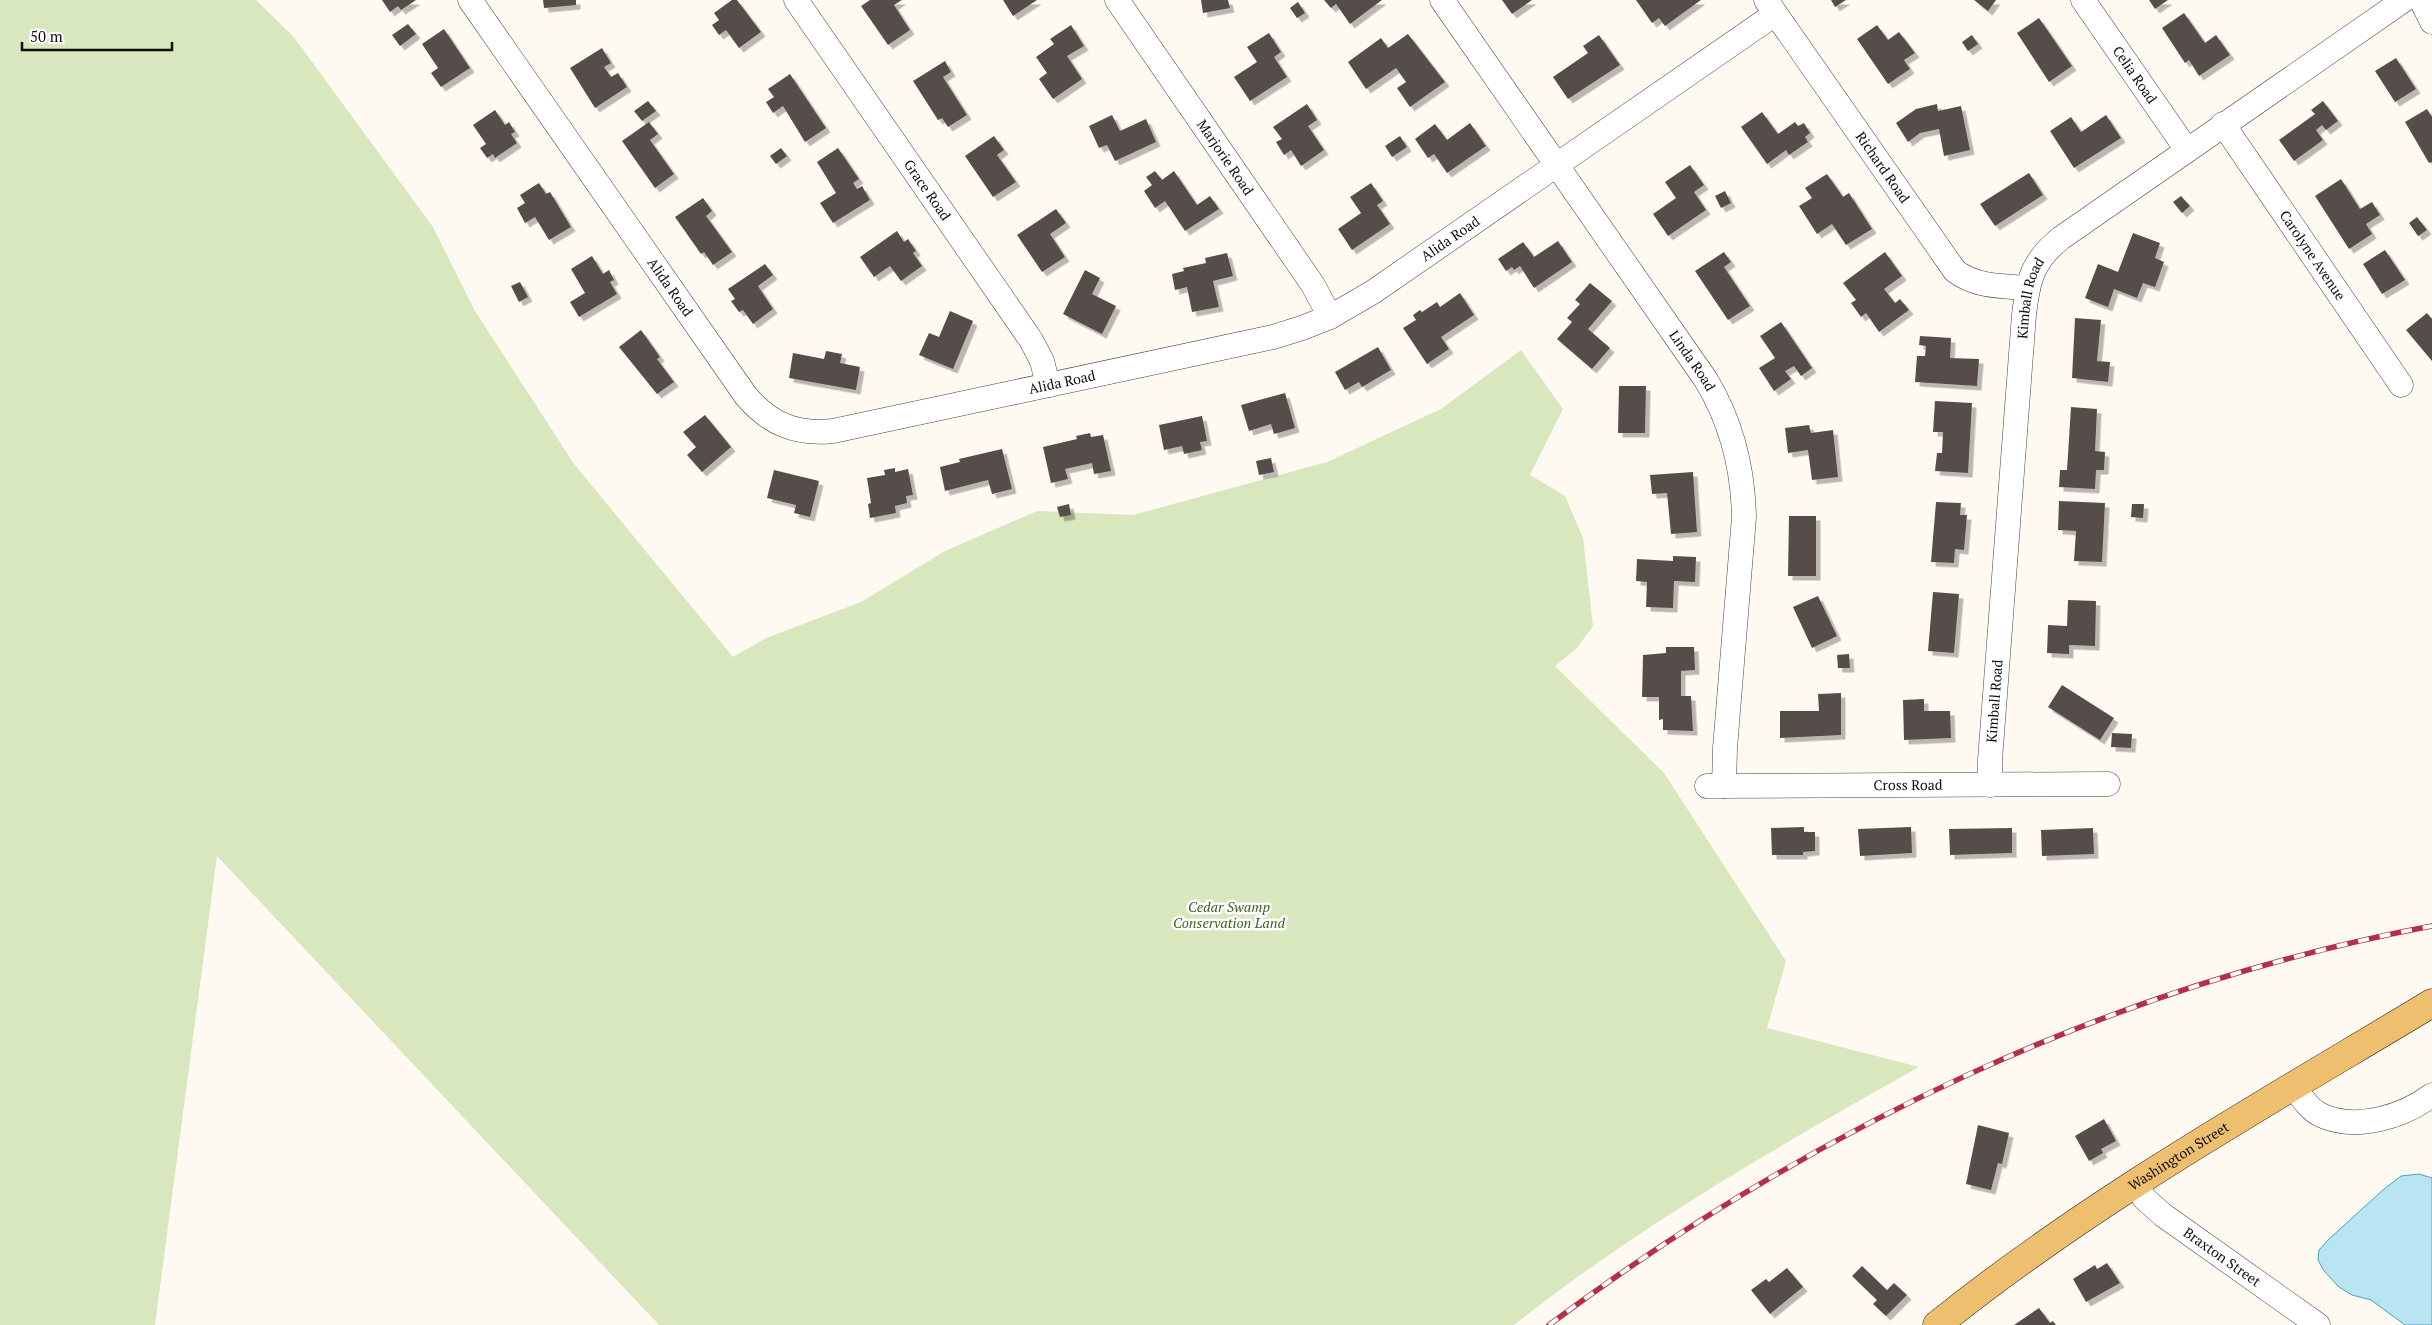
<svg xmlns="http://www.w3.org/2000/svg" width="2432" height="1325" font-family="'PT Serif',serif">
	<style>
		.green { fill: #d8e7bd }
		.water { fill: #b9e5f2; stroke: #45a3c4 }
		.building { fill: #574e4c; filter: url(#shadow) }
		.lines { fill: none; stroke-linecap: round; stroke-linejoin: round }
		.minor-casing { stroke: #424242; stroke-width: 25 }
		.major-casing { stroke: #202020; stroke-width: 29 }
		.minor { stroke: #fff; stroke-width: 24 }
		.major { stroke: #efbf70; stroke-width: 28 }
		.rail-casing { stroke: #b62f49; stroke-width: 5.5 }
		.rail { stroke: #fff; stroke-width: 4; stroke-dasharray: 11; stroke-linecap: butt }
		.labels { text-anchor: middle; stroke-width: 5; stroke-linejoin: round; paint-order: stroke }
		.street-label { font-size: 14px; fill: #0f0f0f; stroke: #fff }
		.park-label { font-size: 14px; font-style: italic; fill: #396323; stroke: #fff }
	</style>
	<defs>
		<filter id="shadow"><feDropShadow dx="4.5" dy="4.5" stdDeviation="0" flood-color="#0004"/></filter>
	</defs>
	<rect width="100%" height="100%" fill="#fefaf1"/>
	<path class="green" d="M0,0H256L293,36L433,227L475,311L574,464L733,657L766,638L861,602L945,551L1037,511L1133,515L1327,462L1441,409L1521,350L1563,409L1530,475L1565,496L1583,538L1593,626L1577,648L1555,666L1664,773L1786,961L1767,1028L1919,1067C1779,1146 1640,1225 1514,1325H659L217,856L155,1325H0Z"/>
	<path class="water" d="M2419,1174L2432,1178V1325H2405L2371,1300L2352,1295L2339,1287L2324,1271L2318,1260L2319,1250L2329,1239L2384,1189L2401,1176Z"/>
	<path class="building" d="M382,0H416L401,10L398,6L390,12Z
		M543,0H576V5L544,8Z
		M732,0H737L761,32L739,48L726,30L719,35L712,25L719,20L714,13Z
		M870,0H902L894,5L910,30L888,45L861,6Z
		M1003,0H1037L1013,16Z
		M1201,0H1228L1230,8L1203,13Z
		M1324,0H1382L1350,24L1336,4L1331,8Z
		M1502,0H1532L1512,14Z
		M1636,0H1701L1665,26L1659,18L1652,23Z
		M1831,0H1846L1835,7Z
		M1974,0H1996L1988,11Z
		M2149,0H2168L2155,9Z
		M1298,2L1305,13L1297,18L1290,8Z
		M2184,13L2205,43L2216,35L2230,55L2199,76L2189,60L2185,63L2162,28Z
		M2039,18L2072,66L2049,82L2017,33Z
		M408,24L416,34L400,46L392,35Z
		M1071,25L1084,46L1067,56L1082,79L1053,99L1039,79L1047,73L1036,57L1054,44L1050,39Z
		M1877,25L1888,40L1899,32L1915,53L1904,60L1910,69L1888,84L1857,39Z
		M444,29L470,68L441,87L431,73L438,68L422,44Z
		M1269,33L1281,52L1274,57L1287,77L1250,101L1234,77L1257,62L1247,47Z
		M1408,34L1445,82L1410,107L1397,88L1406,82L1396,68L1366,89L1348,62L1381,38L1388,48Z
		M1599,35L1620,65L1568,99L1553,77L1588,53L1583,46Z
		M1972,35L1978,44L1968,51L1962,42Z
		M602,48L611,63L604,67L611,77L618,73L627,87L595,108L570,68Z
		M2396,58L2416,89L2395,102L2375,71Z
		M945,61L951,72L943,77L967,115L948,127L942,118L938,120L913,81Z
		M790,74L826,128L805,142L783,106L773,113L766,102L774,97L768,89Z
		M648,101L656,111L642,121L634,111Z
		M2323,101L2338,121L2326,130L2322,125L2316,130L2323,140L2294,161L2279,140L2315,114L2311,110Z
		M1307,104L1317,120L1308,126L1324,150L1301,166L1291,150L1284,155L1276,142L1282,139L1273,127Z
		M1937,104L1938,111L1961,106L1970,150L1944,156L1939,129L1920,133L1908,142L1896,123L1916,109Z
		M2427,109L2432,117V162L2429,163L2405,122Z
		M495,110L505,125L509,122L515,132L511,134L517,143L495,158L493,154L487,158L480,148L486,144L473,125Z
		M1762,112L1778,134L1795,122L1798,126L1804,123L1810,133L1805,137L1808,142L1789,155L1786,150L1767,164L1741,127Z
		M1112,115L1120,131L1146,119L1156,142L1115,161L1107,145L1099,148L1089,126Z
		M2106,115L2121,138L2074,168L2050,131L2071,117L2081,132Z
		M649,122L658,134L650,140L674,174L655,188L622,141Z
		M1470,123L1486,146L1447,173L1434,154L1428,158L1415,139L1435,124L1447,140Z
		M994,136L1004,150L997,155L1016,182L993,197L965,156Z
		M1400,136L1407,147L1392,157L1385,146Z
		M781,148L787,156L776,164L770,156Z
		M838,148L859,179L853,183L857,189L862,186L870,200L833,223L820,203L836,193L817,162Z
		M1690,165L1704,185L1694,192L1706,210L1668,236L1653,214L1676,198L1665,182Z
		M1155,171L1162,180L1174,171L1197,205L1210,196L1219,209L1185,231L1165,201L1155,208L1144,191L1152,185L1146,177Z
		M2029,173L2043,195L1995,226L1980,204Z
		M1827,174L1843,197L1849,193L1872,229L1846,245L1832,224L1817,234L1799,206L1812,198L1805,188Z
		M2341,179L2360,209L2372,202L2380,215L2366,224L2372,234L2349,249L2315,196Z
		M539,183L546,194L550,192L571,227L549,240L535,217L525,223L517,208L525,203L520,195Z
		M1371,183L1383,201L1377,205L1390,224L1352,250L1338,229L1361,213L1350,197Z
		M1725,191L1731,203L1721,208L1715,196Z
		M2181,196L2190,206L2182,213L2173,202Z
		M703,198L712,211L706,216L732,252L713,265L704,252L701,254L675,217Z
		M1056,209L1066,223L1050,234L1065,257L1042,272L1017,235Z
		M2417,217L2427,230L2418,236L2409,223Z
		M897,231L904,242L908,239L916,251L913,253L922,266L901,281L890,266L874,277L860,257Z
		M2133,233L2160,243L2155,258L2164,262L2155,287L2143,283L2137,298L2114,289L2108,307L2085,298L2098,264L2118,272Z
		M1558,241L1572,262L1534,288L1520,266L1514,270L1512,267L1506,271L1498,259L1523,242L1534,257Z
		M2385,250L2405,280L2382,294L2363,264Z
		M1724,252L1731,262L1724,267L1750,306L1728,320L1695,271Z
		M1885,252L1902,276L1884,289L1895,303L1900,299L1909,310L1879,332L1866,313L1861,317L1851,303L1856,300L1843,283Z
		M1227,253L1233,276L1213,281L1219,307L1192,312L1187,287L1175,290L1172,274L1184,271L1183,268L1206,263L1205,258Z
		M592,256L603,274L609,270L614,280L610,282L617,294L579,317L570,302L585,293L571,269Z
		M765,264L773,275L758,286L773,309L753,324L743,310L739,312L731,301L735,299L728,289Z
		M1085,270L1100,278L1092,294L1116,306L1102,334L1063,314Z
		M520,282L528,297L519,302L511,286Z
		M1590,283L1612,301L1588,329L1610,348L1592,369L1557,339L1572,322L1567,318L1580,304L1575,300Z
		M1460,293L1474,315L1441,337L1449,349L1427,364L1403,328L1416,320L1413,315L1420,310L1422,312L1437,302L1440,307Z
		M950,311L973,321L953,369L919,355L929,333L939,337Z
		M2427,313L2432,319V361L2406,330Z
		M2075,318L2101,320L2097,361L2110,362L2108,382L2072,378Z
		M1781,322L1812,368L1801,376L1794,366L1785,371L1791,379L1774,391L1759,368L1775,358L1760,336Z
		M641,330L660,357L657,359L674,382L657,394L619,347Z
		M1920,336L1951,338L1950,358L1979,359L1977,386L1915,382L1917,356H1925L1926,346L1919,345Z
		M1378,347L1391,370L1362,387L1359,382L1345,390L1335,372Z
		M826,351L842,354L840,363L860,367L856,390L789,378L793,353L824,359Z
		M1619,386H1646L1645,433H1618Z
		M1285,393L1295,428L1274,434L1271,424L1249,431L1241,405Z
		M1935,401L1972,403L1968,473L1935,471L1937,453H1942L1943,432H1933Z
		M2071,407L2097,409L2095,451L2105,452L2104,470H2096L2095,489L2059,487L2060,470H2067Z
		M705,415L731,447L702,472L687,455L696,447L683,432Z
		M1202,416L1207,441L1200,442L1202,450L1184,454L1182,446L1164,450L1159,425Z
		M1809,425L1811,433L1833,430L1838,477L1812,480L1808,450L1788,453L1785,428Z
		M1090,433L1091,437L1103,435L1111,471L1094,474L1092,463L1065,469L1068,479L1051,483L1043,447L1077,439L1076,436Z
		M1002,449L1012,489L992,494L988,480L945,491L940,467L960,462L959,459Z
		M1271,458L1274,472L1259,475L1256,461Z
		M895,468V472L908,469L913,495L906,496L907,503L895,506L896,513L870,518L868,504L871,503L867,478L885,475L884,470Z
		M774,470L819,481L810,517L794,513L796,505L767,498Z
		M1693,472L1697,532L1671,534L1667,493L1652,494L1650,475Z
		M2059,501L2105,503L2102,562L2074,561L2076,531L2058,530Z
		M1936,502L1961,503L1960,515H1967L1964,550L1955,549L1954,563L1931,562Z
		M1069,504L1071,515L1060,517L1057,507Z
		M2132,504H2144L2143,518L2131,517Z
		M1789,516H1816V576H1788Z
		M1673,556L1696,557L1695,582L1674,581L1673,608L1646,607L1647,582L1636,581L1637,559L1673,561Z
		M1933,592L1959,594L1954,653L1928,651Z
		M1818,596L1837,636L1812,648L1793,607Z
		M2068,600L2096,601L2095,646L2069,645V654L2047,653L2048,625L2067,626Z
		M1666,647H1694L1695,670L1681,671V696H1691L1693,731L1663,730V719L1659,720V697H1642L1643,655L1666,653Z
		M1849,654L1850,668H1838L1837,655Z
		M2062,685L2114,718L2100,740L2048,707Z
		M1841,693V735L1780,738V711H1819L1818,694Z
		M1924,699V711H1950L1951,738L1904,740L1903,700Z
		M2112,733L2132,734L2131,748L2111,747Z
		M1804,827V832H1815V851L1803,852V855H1772L1771,828Z
		M1911,827L1912,853L1860,856L1858,829Z
		M2012,828V853L1950,855L1949,829Z
		M2093,828L2094,854L2042,856L2041,830Z
		M2104,1119L2116,1141L2101,1149L2103,1153L2089,1161L2075,1136Z
		M1978,1125L2009,1133L2002,1164L1998,1163L1991,1190L1966,1184Z
		M2107,1263L2120,1283L2086,1302L2073,1279L2095,1265L2097,1269Z
		M1862,1266L1887,1290L1894,1283L1907,1295L1886,1316L1873,1304L1877,1300L1852,1276Z
		M1787,1268L1803,1287L1770,1314L1751,1290L1766,1279L1769,1282Z
		M2039,1308L2050,1323L2053,1321L2056,1325H2014Z"/>
	<g class="lines">
		<defs>
			<g id="minor">
				<path id="s1" d="M470,0L746,396C770,424 796,435 833,431L1273,337L1302,328L1330,317L1373,292L1775,14"/>
				<path id="s2" d="M796,0L1031,340L1042,361L1048,385"/>
				<path id="s3" d="M1117,0L1313,285L1330,317"/>
				<path id="s4" d="M1442,0L1706,380C1732,423 1743,467 1744,517L1725,748L1724,786"/>
				<path id="s5" d="M1766,0L1955,271C1976,287 2002,286 2028,288"/>
				<path id="s6" d="M2083,0L2187,150"/>
				<path d="M2421,0L2432,22"/>
				<path id="s7" d="M2223,124L2401,385"/>
				<path id="s8" d="M1990,785V760L2024,315C2028,280 2032,261 2061,238L2404,0"/>
				<path id="s9" d="M1707,786L2108,784"/>
				<path d="M2294,1086C2302,1098 2310,1111 2323,1116C2358,1131 2404,1116 2432,1095"/>
				<path id="s10" d="M2134,1183L2145,1199L2163,1215L2318,1325"/>
			</g>
			<g id="major">
				<path id="s11" d="M1937,1325C2091,1201 2263,1105 2432,1003"/>
			</g>
		</defs>
		<use href="#minor" class="minor-casing"/>
		<use href="#major" class="major-casing"/>
		<use href="#minor" class="minor"/>
		<use href="#major" class="major"/>
		<defs>
			<path id="rail" d="M1549,1325C1810,1130 2110,986 2432,926"/>
		</defs>
		<use href="#rail" class="rail-casing"/>
		<use href="#rail" class="rail"/>
	</g>
	<g class="labels">
		<g class="street-label">
			<text dy="5" stroke="none"><textPath href="#s6" startOffset="91">Celia Road</textPath></text>
			<text dy="5" stroke="none"><textPath href="#s3" startOffset="191">Marjorie Road</textPath></text>
			<text dy="5" stroke="none"><textPath href="#s5" startOffset="204">Richard Road</textPath></text>
			<text dy="5" stroke="none"><textPath href="#s2" startOffset="231">Grace Road</textPath></text>
			<text dy="5" stroke="none"><textPath href="#s1" startOffset="1235">Alida Road</textPath></text>
			<text dy="5" stroke="none"><textPath href="#s7" startOffset="159">Carolyne Avenue</textPath></text>
			<text dy="5" stroke="none"><textPath href="#s1" startOffset="350">Alida Road</textPath></text>
			<text dy="5" stroke="none"><textPath href="#s8" startOffset="489">Kimball Road</textPath></text>
			<text dy="5" stroke="none"><textPath href="#s4" startOffset="439">Linda Road</textPath></text>
			<text dy="5" stroke="none"><textPath href="#s1" startOffset="815">Alida Road</textPath></text>
			<text dy="5" stroke="none"><textPath href="#s8" startOffset="84">Kimball Road</textPath></text>
			<text dy="5" stroke="none"><textPath href="#s9" startOffset="201">Cross Road</textPath></text>
			<text dy="5" stroke="none"><textPath href="#s11" startOffset="295">Washington Street</textPath></text>
			<text dy="5" stroke="none"><textPath href="#s10" startOffset="116">Braxton Street</textPath></text>
		</g>
		<g class="park-label">
			<text x="1229" y="912">Cedar Swamp<tspan x="1229" dy="16">Conservation Land</tspan></text>
		</g>
	</g>
	<path d="M22 42v8h150v-8" fill="none" stroke="#0f0f0f" stroke-width="2.5"/>
	<text x="30" y="42" font-size="15" fill="#0f0f0f" stroke="#ffffff" stroke-width="4" paint-order="stroke">50 m</text>
</svg>
